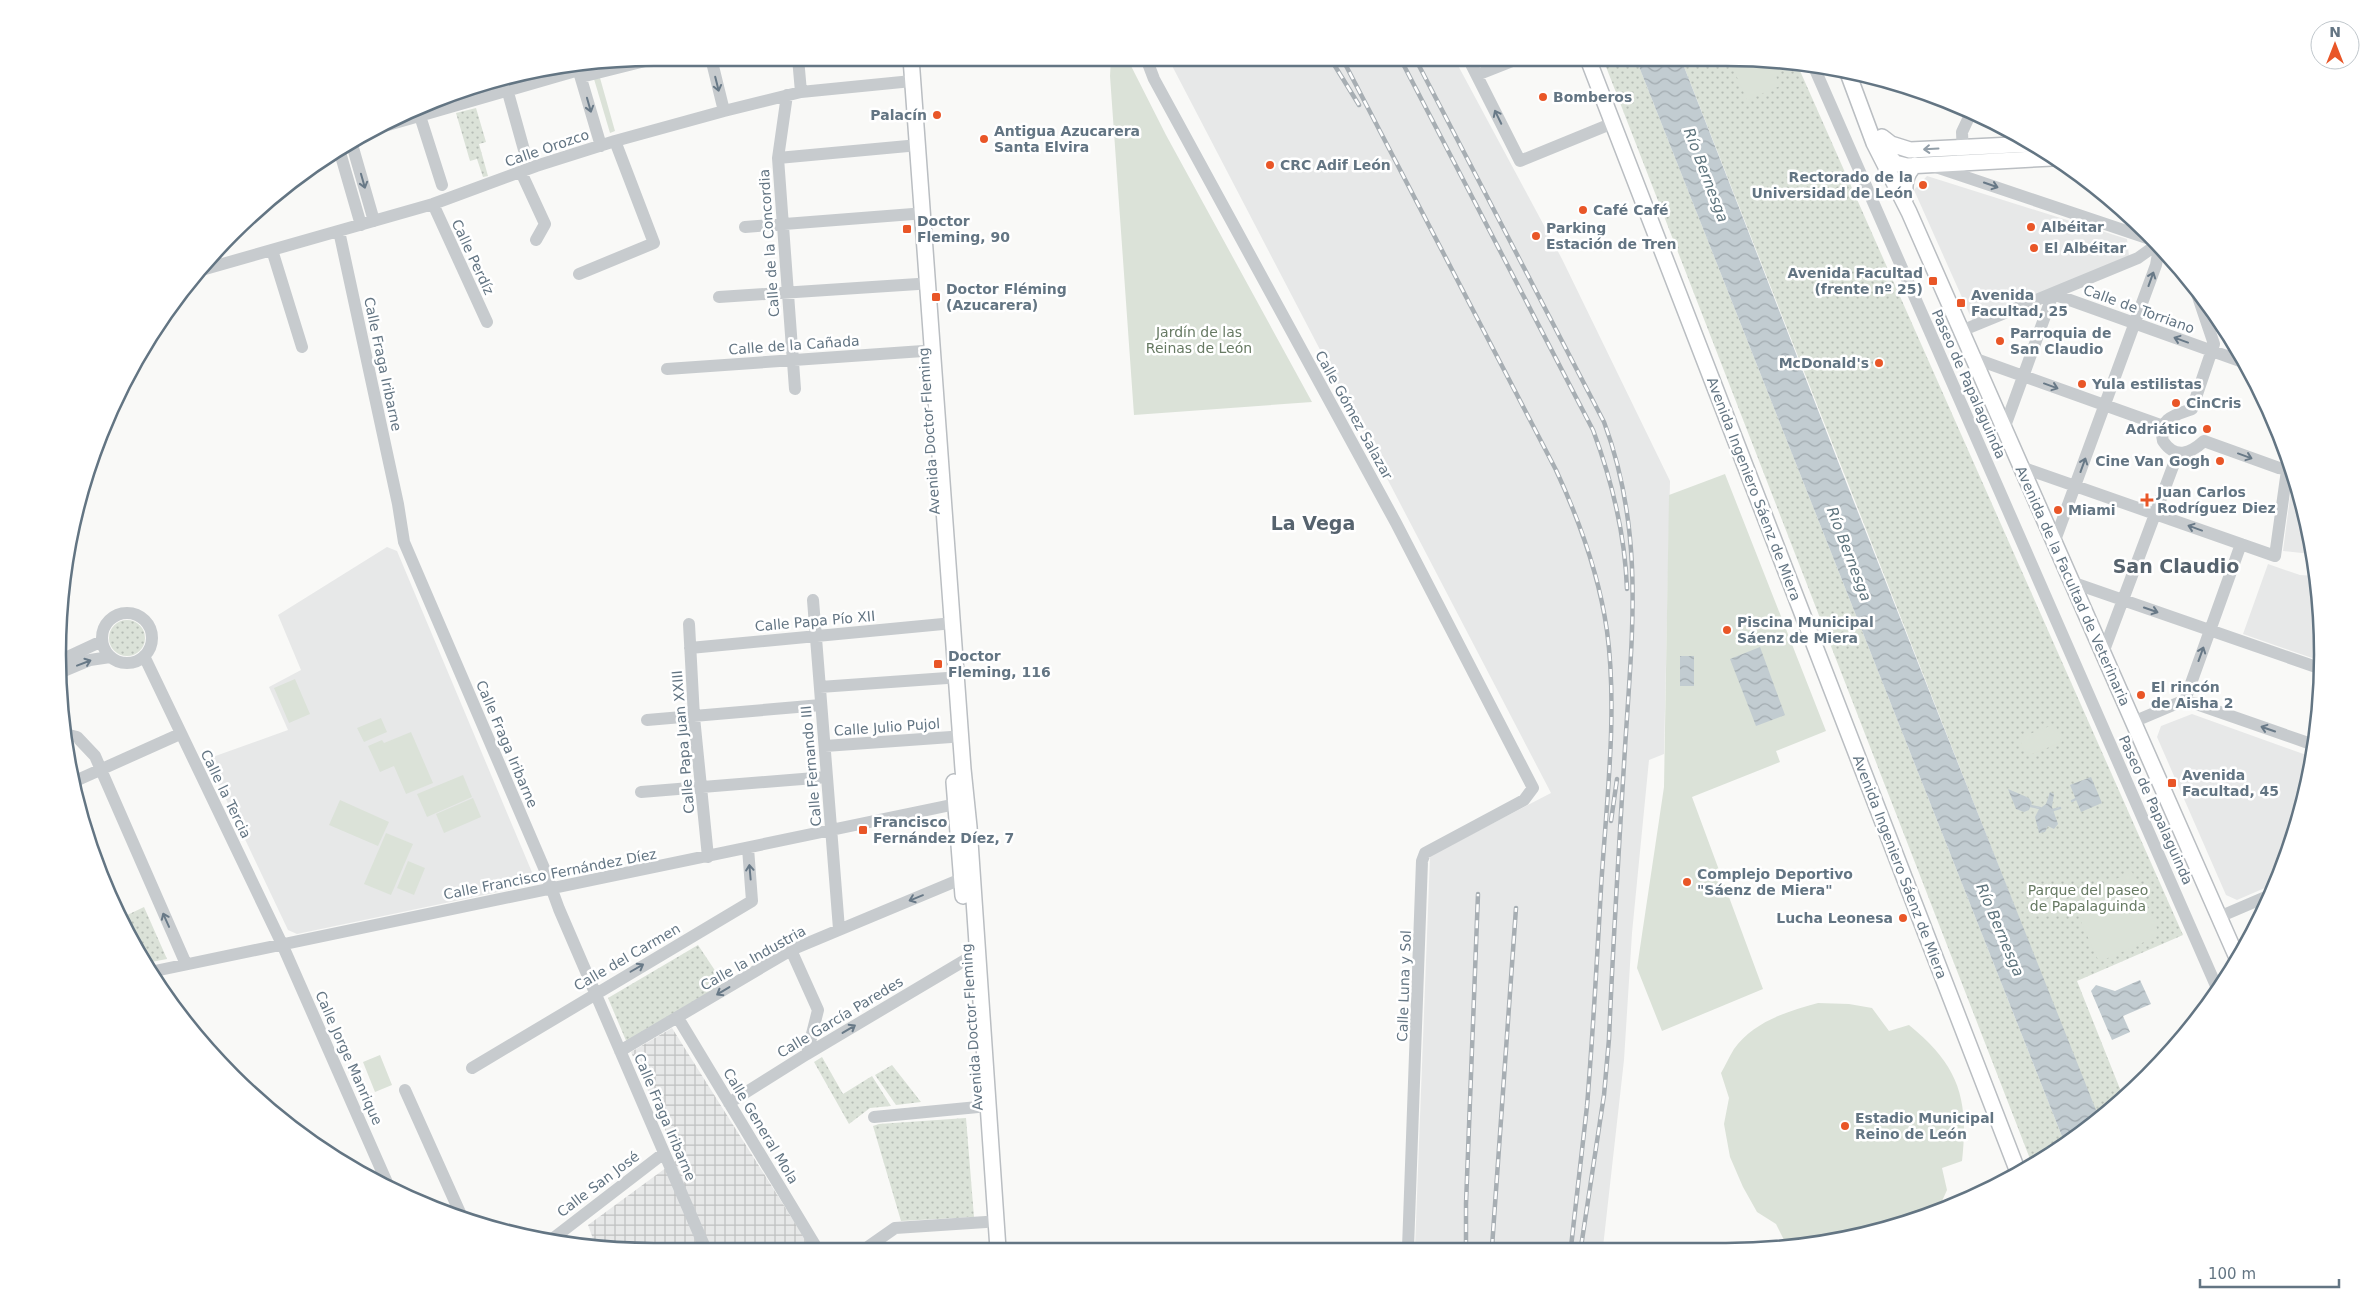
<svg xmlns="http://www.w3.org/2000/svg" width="2380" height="1309" font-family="'DejaVu Sans',sans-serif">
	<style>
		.built { fill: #e7e8e8 }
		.industrial { fill: url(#industrial-grid) }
		.grass { fill: url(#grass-dots) }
		.garden { fill: #dbe2d8 }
		.water { fill: url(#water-waves) }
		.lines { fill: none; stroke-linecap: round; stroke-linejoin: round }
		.stream { stroke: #c2ccd1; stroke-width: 2.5 }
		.major-casing { stroke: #babec2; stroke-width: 18 }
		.minor { stroke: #c7cbce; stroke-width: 12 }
		.major { stroke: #fff; stroke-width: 15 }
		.rail-casing { stroke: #a7aeb3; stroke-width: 4.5 }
		.rail { stroke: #fff; stroke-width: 2.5; stroke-dasharray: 8; stroke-linecap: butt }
		.oneway { stroke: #687987 }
		.oneway2 { stroke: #929ea8 }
		.poi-dot { fill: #e95627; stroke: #fff; stroke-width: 2 }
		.labels { text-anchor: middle; stroke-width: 5; stroke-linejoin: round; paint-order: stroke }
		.poi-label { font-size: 14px; font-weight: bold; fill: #637583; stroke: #fff; text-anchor: start }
		.street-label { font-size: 14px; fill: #637583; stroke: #fff }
		.park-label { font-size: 14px; fill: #677a63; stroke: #fff }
		.water-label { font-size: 15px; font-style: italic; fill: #5e747d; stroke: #fff }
		.district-label { font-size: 19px; font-weight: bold; fill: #56636e; stroke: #fff }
		.rim { fill: none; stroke: #637583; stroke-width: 2.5 }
	</style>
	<defs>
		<pattern id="industrial-grid" width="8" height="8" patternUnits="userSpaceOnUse" patternTransform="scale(1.25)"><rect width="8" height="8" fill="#e7e8e8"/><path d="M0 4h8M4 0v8" fill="none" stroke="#bfc1c1"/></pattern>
		<pattern id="grass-dots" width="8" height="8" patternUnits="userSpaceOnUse" patternTransform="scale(1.25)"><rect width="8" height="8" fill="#dbe2d8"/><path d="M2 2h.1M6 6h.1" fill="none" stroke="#b5bcb5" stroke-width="1.8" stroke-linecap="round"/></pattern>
		<pattern id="water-waves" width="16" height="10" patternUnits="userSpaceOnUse" patternTransform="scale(1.25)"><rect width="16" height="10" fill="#c2ccd1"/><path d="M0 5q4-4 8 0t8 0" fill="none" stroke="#a1aaaf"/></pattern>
	</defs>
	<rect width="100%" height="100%" fill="#f9f9f7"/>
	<path class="built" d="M1168,58H1454L1562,259L1670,481L1664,754L1649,760L1632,933L1624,1060L1603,1247L1415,1248L1430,856L1551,793Z
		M1927,176L2127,239L2129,256L1973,322L1914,190Z
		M2292,482H2296L2302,500L2311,554L2283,551Z
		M387,547L397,551L534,877L531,885L297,934L288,930L207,759L288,730L269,687L301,670L278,615Z
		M2268,564L2300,575L2315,576L2321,615L2315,659L2243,634Z
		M2192,714L2312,757L2291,846L2274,884L2237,900L2226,895L2157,737L2161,726Z"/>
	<path class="industrial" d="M672,1028L812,1250H616L596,1247L588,1225L678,1159L631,1052Z"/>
	<path class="grass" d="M1603,59H1636L2065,1144L2057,1151L2032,1164Z
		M1681,59H1764L1797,64L2183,935L2077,981L2122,1094L2097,1116Z
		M476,108L486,142L479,144L488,176L483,177L477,159L470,161L456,113Z
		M109 638a18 18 0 1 1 36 0a18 18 0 1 1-36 0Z
		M144,907L167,959L146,963L121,918Z
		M698,945L724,984L627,1043L608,998Z
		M822,1057L843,1094L872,1076L891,1106L870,1108L849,1124L814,1062Z
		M892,1065L921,1102L896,1105L875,1075Z
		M966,1118L974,1217L901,1221L873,1126L879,1124Z"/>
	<path class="garden" d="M1111,58H1127L1166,135L1312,402L1134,415L1110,76Z
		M1729,59H1769L1780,86L1747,100Z
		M600,78L615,131L610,133L594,79Z
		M1725,474L1826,731L1776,751L1780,762L1692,797L1763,989L1662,1031L1637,968L1664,787L1669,495Z
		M295,679L310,714L289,723L274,688Z
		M381,718L387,732L364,742L357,728Z
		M2055,724L2062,742L2027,756L2019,738Z
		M411,732L433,783L406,794L394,766L380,772L368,746L382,740L384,743Z
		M463,775L472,797L427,817L417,794Z
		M473,798L481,817L444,833L436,814Z
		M340,800L389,822L378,846L329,825Z
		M386,833L413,844L391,895L364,884Z
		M408,861L425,868L414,895L397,888Z
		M2132,872L2160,935L2099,962L2071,899Z
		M1818,1003L1849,1004L1872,1008L1889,1031L1909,1025C1959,1066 1969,1098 1962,1161L1942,1168L1947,1190L1938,1210L1803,1246H1787L1776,1224L1757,1212L1743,1187L1730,1157L1724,1124L1729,1098L1721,1073C1725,1066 1729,1057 1734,1049C1753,1022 1788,1011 1818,1003Z
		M380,1055L392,1085L375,1092L363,1062Z"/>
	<path class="water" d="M1636,59H1681L1848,487L2098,1115L2065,1144Z
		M1760,647L1785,715L1756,726L1730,659Z
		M1680,656H1694V686H1680Z
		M2091,777L2102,803L2081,812L2070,785Z
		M2008,789L2029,798L2032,803L2029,810L2024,812L2016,809Z
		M2050,792L2054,794L2052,807L2058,824L2054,829L2048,826L2045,832L2039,833L2035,817L2039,809L2046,804Z
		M2140,980L2151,1004L2123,1016L2130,1032L2112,1040L2091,991L2096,985L2115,991Z"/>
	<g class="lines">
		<path class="stream" d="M2072,801L2076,799
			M2031,806L2040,808
			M2053,810L2060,808"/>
		<defs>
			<path id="major" d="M911,58L963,769L969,827L998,1249
				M1588,59L2018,1172
				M1848,73L1874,143L1909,212L2238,960
				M1882,137L1891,144L1910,150L2033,144
				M1883,149L1895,163L1907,166L2052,158
				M1905,199C1904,184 1905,175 1915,165
				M954,782L963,896"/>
		</defs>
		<use href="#major" class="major-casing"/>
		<path class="minor" d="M711,58L724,111
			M798,58L801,92
			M1146,58L1154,79L1396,523L1533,788L1524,800L1425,853L1422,861L1408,1248
			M1468,58L1520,161L1613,123
			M577,65L601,146
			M1814,67L2217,988
			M1477,75L1520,58
			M581,77L657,58
			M504,78L524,150
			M787,95L778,158L795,389
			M420,116L442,185
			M374,129L579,70
			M351,141L374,221
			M339,149L361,225
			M1963,155L1962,132L1970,115
			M778,158L908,146
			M1933,166L2150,239
			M521,172L545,224L536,240
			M433,204L487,322
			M745,227L913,214
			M339,231L398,504L404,542L544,868L559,909L706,1250
			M272,250L302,347
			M198,271L433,204L536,166L615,141L724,111L801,92L912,81
			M579,274L654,243L615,141
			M2194,285L2214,344L2192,409C2175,415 2158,418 2163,441C2175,459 2190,454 2204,441L2279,468L2291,470
			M719,297L918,284
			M1961,331L2138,258L2156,245
			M1973,358L2163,426
			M667,369L923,351
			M2004,429L2053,294L2243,362
			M2021,467L2275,556L2288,463
			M2054,543L2156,265L2159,248
			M2071,582L2319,668
			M813,600L839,929
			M102 638a25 25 0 1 1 50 0a25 25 0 1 1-50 0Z
			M689,624L694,717L708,857
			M690,648L943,624
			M2103,653L2178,453
			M144,656L282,944L388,1185
			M59,661L102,641
			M59,673L90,660L110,657
			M820,687L947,678
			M2185,700L2241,544
			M647,720L821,705
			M2133,722L2185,700L2314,745
			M65,734L77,737L95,756L186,964
			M825,746L951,737
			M73,782L180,734
			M641,792L827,777
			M2219,917L2268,896
			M791,950L818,1010L807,1054
			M150,972L956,804
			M678,1018L818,1250
			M620,1051L791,950L961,879
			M472,1068L752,901L748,848
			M405,1090L461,1215
			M729,1103L807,1054L967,959
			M874,1117L978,1107
			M551,1240L664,1153
			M865,1249L895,1228L986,1222"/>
		<use href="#major" class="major"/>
		<defs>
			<path id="rail" d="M1330,58L1359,105
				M1342,58L1556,470C1580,522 1599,574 1607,631C1618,712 1606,806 1601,888C1597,961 1593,1033 1587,1106C1582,1153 1576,1200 1571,1247
				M1400,58L1593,430C1612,481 1625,534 1627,589
				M1415,58L1604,422C1645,532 1632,634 1625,748C1619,845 1613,942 1609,1039L1604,1095L1581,1247
				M1611,821L1617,779
				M1492,1247L1516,908
				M1466,1248V1204L1478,894"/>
		</defs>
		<use href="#rail" class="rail-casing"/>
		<use href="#rail" class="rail"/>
	</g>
	<defs><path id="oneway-shaft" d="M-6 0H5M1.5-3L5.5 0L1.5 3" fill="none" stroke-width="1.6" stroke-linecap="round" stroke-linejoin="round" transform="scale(1.25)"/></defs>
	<g class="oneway">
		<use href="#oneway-shaft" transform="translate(717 84) rotate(76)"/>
		<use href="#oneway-shaft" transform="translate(589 105) rotate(74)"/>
		<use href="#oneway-shaft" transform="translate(1498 117) rotate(-116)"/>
		<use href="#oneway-shaft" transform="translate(363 181) rotate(74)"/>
		<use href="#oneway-shaft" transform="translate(1991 185) rotate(19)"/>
		<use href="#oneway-shaft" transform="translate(2151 279) rotate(-70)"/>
		<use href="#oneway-shaft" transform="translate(2181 340) rotate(-160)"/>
		<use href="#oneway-shaft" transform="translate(2051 386) rotate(20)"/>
		<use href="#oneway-shaft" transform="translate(2245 456) rotate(20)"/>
		<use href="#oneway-shaft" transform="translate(2083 465) rotate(-70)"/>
		<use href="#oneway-shaft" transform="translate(2195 528) rotate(-160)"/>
		<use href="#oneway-shaft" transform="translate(2151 610) rotate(19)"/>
		<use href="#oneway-shaft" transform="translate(2201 654) rotate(-70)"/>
		<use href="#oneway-shaft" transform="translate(84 663) rotate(-21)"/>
		<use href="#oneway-shaft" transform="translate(2268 729) rotate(-161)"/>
		<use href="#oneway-shaft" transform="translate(750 872) rotate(-95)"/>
		<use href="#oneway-shaft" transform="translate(916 898) rotate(158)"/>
		<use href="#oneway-shaft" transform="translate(166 920) rotate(-114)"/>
		<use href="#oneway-shaft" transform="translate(637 968) rotate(-30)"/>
		<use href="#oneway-shaft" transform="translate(723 991) rotate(149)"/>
		<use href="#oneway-shaft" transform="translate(849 1029) rotate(-31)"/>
	</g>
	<use class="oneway2" href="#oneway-shaft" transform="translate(1931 149) rotate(177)"/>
	<g class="poi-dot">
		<circle cx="1543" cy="97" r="5"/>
		<circle cx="937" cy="115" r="5"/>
		<circle cx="984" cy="139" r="5"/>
		<circle cx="1270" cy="165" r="5"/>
		<circle cx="1923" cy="185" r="5"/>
		<circle cx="1583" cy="210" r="5"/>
		<circle cx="2031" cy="227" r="5"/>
		<rect x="902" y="224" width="10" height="10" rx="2.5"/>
		<circle cx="1536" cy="236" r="5"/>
		<circle cx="2034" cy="248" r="5"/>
		<rect x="1928" y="276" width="10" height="10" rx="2.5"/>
		<rect x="931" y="292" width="10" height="10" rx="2.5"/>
		<rect x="1956" y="298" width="10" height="10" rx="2.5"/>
		<circle cx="2000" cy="341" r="5"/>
		<circle cx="1879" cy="363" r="5"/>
		<circle cx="2082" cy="384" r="5"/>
		<circle cx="2176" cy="403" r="5"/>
		<circle cx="2207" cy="429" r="5"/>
		<circle cx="2220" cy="461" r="5"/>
		<path d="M2144.5 492.5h5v5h5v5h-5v5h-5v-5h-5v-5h5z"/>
		<circle cx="2058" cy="510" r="5"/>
		<circle cx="1727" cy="630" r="5"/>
		<rect x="933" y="659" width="10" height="10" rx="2.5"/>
		<circle cx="2141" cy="695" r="5"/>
		<rect x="2167" y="778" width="10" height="10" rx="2.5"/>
		<rect x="858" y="825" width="10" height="10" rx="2.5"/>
		<circle cx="1687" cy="882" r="5"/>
		<circle cx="1903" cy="918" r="5"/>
		<circle cx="1845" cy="1126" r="5"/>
	</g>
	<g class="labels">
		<g class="poi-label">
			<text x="1553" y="102">Bomberos</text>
			<text x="927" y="120" text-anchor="end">Palacín</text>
			<text x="994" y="136">Antigua Azucarera<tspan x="994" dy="16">Santa Elvira</tspan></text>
			<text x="1280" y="170">CRC Adif León</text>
			<text x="1913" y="182" text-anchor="end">Rectorado de la<tspan x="1913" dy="16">Universidad de León</tspan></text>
			<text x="1593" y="215">Café Café</text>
			<text x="917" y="226">Doctor<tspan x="917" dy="16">Fleming, 90</tspan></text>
			<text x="2041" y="232">Albéitar</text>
			<text x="1546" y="233">Parking<tspan x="1546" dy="16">Estación de Tren</tspan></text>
			<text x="2044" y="253">El Albéitar</text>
			<text x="1923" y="278" text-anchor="end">Avenida Facultad<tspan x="1923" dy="16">(frente nº 25)</tspan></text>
			<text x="946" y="294">Doctor Fléming<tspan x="946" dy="16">(Azucarera)</tspan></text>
			<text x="1971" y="300">Avenida<tspan x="1971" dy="16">Facultad, 25</tspan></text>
			<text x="2010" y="338">Parroquia de<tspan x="2010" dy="16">San Claudio</tspan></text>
			<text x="1869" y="368" text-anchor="end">McDonald's</text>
			<text x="2092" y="389">Yula estilistas</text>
			<text x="2186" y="408">CinCris</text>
			<text x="2197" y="434" text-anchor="end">Adriático</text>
			<text x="2210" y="466" text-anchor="end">Cine Van Gogh</text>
			<text x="2157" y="497">Juan Carlos<tspan x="2157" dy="16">Rodríguez Diez</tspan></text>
			<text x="2068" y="515">Miami</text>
			<text x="1737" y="627">Piscina Municipal<tspan x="1737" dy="16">Sáenz de Miera</tspan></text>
			<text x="948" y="661">Doctor<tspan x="948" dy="16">Fleming, 116</tspan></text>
			<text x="2151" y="692">El rincón<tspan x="2151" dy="16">de Aisha 2</tspan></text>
			<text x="2182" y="780">Avenida<tspan x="2182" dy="16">Facultad, 45</tspan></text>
			<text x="873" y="827">Francisco<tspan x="873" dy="16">Fernández Díez, 7</tspan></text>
			<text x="1697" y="879">Complejo Deportivo<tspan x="1697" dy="16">"Sáenz de Miera"</tspan></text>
			<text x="1893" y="923" text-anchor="end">Lucha Leonesa</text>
			<text x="1855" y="1123">Estadio Municipal<tspan x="1855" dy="16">Reino de León</tspan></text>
		</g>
		<g class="street-label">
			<text transform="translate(547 148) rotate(-19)" y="5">Calle Orozco</text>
			<text transform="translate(769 243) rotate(-94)" y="5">Calle de la Concordia</text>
			<text transform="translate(473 257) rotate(65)" y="5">Calle Perdíz</text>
			<text transform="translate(2139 309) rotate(20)" y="5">Calle de Torriano</text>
			<text transform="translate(794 345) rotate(-4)" y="5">Calle de la Cañada</text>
			<text transform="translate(383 364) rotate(78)" y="5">Calle Fraga Iribarne</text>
			<text transform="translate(1969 384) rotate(66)" y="5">Paseo de Papalaguinda</text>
			<text transform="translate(1354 415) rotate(61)" y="5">Calle Gómez Salazar</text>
			<text transform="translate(929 431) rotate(-94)" y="5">Avenida Doctor Fleming</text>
			<text transform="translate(1754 489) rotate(69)" y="5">Avenida Ingeniero Sáenz de Miera</text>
			<text transform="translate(2073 586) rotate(66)" y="5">Avenida de la Facultad de Veterinaria</text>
			<text transform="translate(815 621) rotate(-5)" y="5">Calle Papa Pío XII</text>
			<text transform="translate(887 727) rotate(-4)" y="5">Calle Julio Pujol</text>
			<text transform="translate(683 742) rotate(-95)" y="5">Calle Papa Juan XXIII</text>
			<text transform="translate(507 744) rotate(67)" y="5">Calle Fraga Iribarne</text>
			<text transform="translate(811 766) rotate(-95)" y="5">Calle Fernando III</text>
			<text transform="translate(226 794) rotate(64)" y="5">Calle la Tercia</text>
			<text transform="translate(2156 810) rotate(66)" y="5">Paseo de Papalaguinda</text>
			<text transform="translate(1900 867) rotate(69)" y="5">Avenida Ingeniero Sáenz de Miera</text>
			<text transform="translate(550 874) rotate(-11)" y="5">Calle Francisco Fernández Díez</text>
			<text transform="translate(627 957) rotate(-30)" y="5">Calle del Carmen</text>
			<text transform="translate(753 958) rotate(-29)" y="5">Calle la Industria</text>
			<text transform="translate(1404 986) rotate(-88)" y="5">Calle Luna y Sol</text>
			<text transform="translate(840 1017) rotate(-31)" y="5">Calle García Paredes</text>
			<text transform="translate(972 1027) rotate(-94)" y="5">Avenida Doctor Fleming</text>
			<text transform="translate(349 1058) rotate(66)" y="5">Calle Jorge Manrique</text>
			<text transform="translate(665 1117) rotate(67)" y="5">Calle Fraga Iribarne</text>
			<text transform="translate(761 1126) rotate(59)" y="5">Calle General Mola</text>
			<text transform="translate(598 1184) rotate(-37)" y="5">Calle San José</text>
		</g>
		<g class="park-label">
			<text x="1199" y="337">Jardín de las<tspan x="1199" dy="16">Reinas de León</tspan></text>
			<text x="2088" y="895">Parque del paseo<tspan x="2088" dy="16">de Papalaguinda</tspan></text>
		</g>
		<g class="water-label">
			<text transform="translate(1706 175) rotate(69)" y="5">Río Bernesga</text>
			<text transform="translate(1849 554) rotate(69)" y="5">Río Bernesga</text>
			<text transform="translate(2000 930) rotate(67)" y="5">Río Bernesga</text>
		</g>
		<g class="district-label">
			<text x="1313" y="530">La Vega</text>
			<text x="2176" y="573">San Claudio</text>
		</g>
	</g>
	<path d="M0 0H2380V1309H0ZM654 66H1726A588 588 0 0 1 2314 654V655A588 588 0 0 1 1726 1243H654A588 588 0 0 1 66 655V654A588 588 0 0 1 654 66Z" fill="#fff" fill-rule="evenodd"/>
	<path class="rim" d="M654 66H1726A588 588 0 0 1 2314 654V655A588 588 0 0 1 1726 1243H654A588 588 0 0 1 66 655V654A588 588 0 0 1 654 66Z"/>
	<g transform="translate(2335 45)"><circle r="24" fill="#ffffff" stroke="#c1c8cd"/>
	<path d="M0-4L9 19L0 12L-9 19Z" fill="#e95627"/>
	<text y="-8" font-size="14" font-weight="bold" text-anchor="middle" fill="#637583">N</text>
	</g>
	<path d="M2200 1279v8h139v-8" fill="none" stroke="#637583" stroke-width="2.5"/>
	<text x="2208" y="1279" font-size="15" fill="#637583" stroke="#ffffff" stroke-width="4" paint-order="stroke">100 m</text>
</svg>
